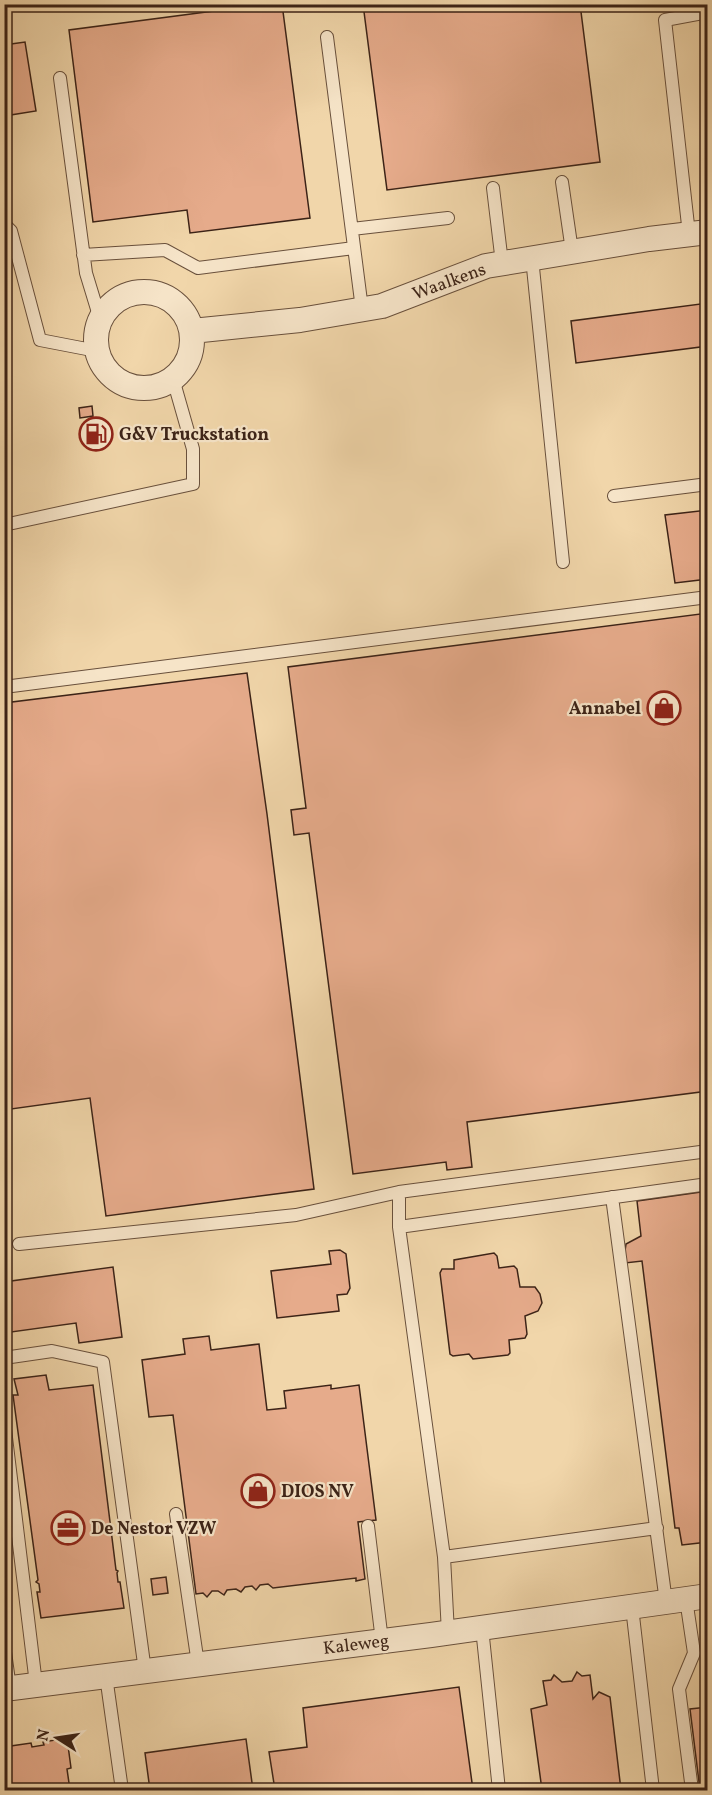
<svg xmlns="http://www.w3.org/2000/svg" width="712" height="1795" font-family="Vollkorn,serif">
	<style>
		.building { fill: #e6ab8b; stroke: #3c2317; stroke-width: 1.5 }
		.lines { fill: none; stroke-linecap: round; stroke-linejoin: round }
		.lane-casing { stroke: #69503c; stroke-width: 14 }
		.street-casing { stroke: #69503c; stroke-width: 26 }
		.lane { stroke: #f6e4c8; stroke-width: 12 }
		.street { stroke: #f6e4c8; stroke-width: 24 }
		.labels { text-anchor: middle; stroke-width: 4.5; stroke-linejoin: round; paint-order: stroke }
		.street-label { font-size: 18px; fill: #3c2317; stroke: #f6e4c8 }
		.poi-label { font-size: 18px; font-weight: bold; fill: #3c2317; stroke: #f6e4c8; text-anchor: start }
	</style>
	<rect width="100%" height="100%" fill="#f1d6aa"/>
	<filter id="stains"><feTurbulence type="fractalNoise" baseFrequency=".00333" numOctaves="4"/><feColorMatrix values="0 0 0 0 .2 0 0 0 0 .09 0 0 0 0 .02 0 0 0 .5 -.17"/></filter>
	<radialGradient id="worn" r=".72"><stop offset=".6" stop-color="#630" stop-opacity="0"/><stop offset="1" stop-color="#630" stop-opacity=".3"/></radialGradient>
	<path class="building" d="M267,4H282L310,218L190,233L187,210L93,222L69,30Z
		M363,4H580L600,162L387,190Z
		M25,42L36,111L4,116V45Z
		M708,303V346L576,363L571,321Z
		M92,406L93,416L80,418L79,408Z
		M708,510V579L675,583L665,515Z
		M708,613V1091L467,1122L472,1167L447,1170L446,1162L353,1174L309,833L294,835L291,810L306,808L288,667Z
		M247,673L267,814L314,1189L106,1216L90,1098L4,1110V703Z
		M708,1191V1542L682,1545L679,1528H675L642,1261L625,1263V1251L626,1244L641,1236L637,1201Z
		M340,1250L346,1254L350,1288L347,1294L337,1295L339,1311L277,1318L271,1271L331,1264L329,1251Z
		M494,1253L497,1256L499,1268L514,1266L517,1269L520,1287H535L540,1294L542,1303L538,1311L525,1316L527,1334L525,1338L509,1340L510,1353L508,1355L473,1359L469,1354L453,1356L450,1354L440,1273L442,1269H454V1260Z
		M113,1267L122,1337L79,1343L76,1323L4,1333V1282Z
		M209,1336L211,1350L259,1344L267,1410L286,1408L284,1391L331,1385V1389L359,1385L376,1520L358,1522L365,1579L356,1581V1578L273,1588L268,1584L260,1585L256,1590L252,1586L245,1587L241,1592L236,1589L227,1590L224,1595L218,1591H212L207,1597L203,1593L196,1594L173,1415L149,1417L142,1360L185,1354L183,1339Z
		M46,1375L49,1390L93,1385L116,1570L118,1571L117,1573L118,1582H120L124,1608L41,1618L37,1592H40L39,1584L36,1582L38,1580L13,1395H18L14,1379Z
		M166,1577L168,1593L153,1595L151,1579Z
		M577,1672L582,1676L590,1675L593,1699L599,1692L610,1697L621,1790H542L531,1709L547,1705L543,1681L551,1680L554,1675L562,1682L572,1681Z
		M459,1687L473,1790H275L269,1752L307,1747L303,1708Z
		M708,1707V1790H700L690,1709Z
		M67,1738L71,1768L67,1769L70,1790H4V1747L31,1743L32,1747L44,1745L43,1742Z
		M246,1739L253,1790H150L145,1753Z"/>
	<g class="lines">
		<defs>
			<path id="lane" d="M327,37L362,309
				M60,78L86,273L100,319
				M562,182L572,251
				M493,188L502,263
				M4,224L11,231L40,340L97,351
				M352,229L448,218
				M689,234L665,20L708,12
				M83,255L165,250L198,268L354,248
				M532,258L563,562
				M614,496L708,484
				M4,525L193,484V449L173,379
				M4,687L708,597
				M612,1197L666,1602
				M399,1227L708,1184
				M19,1244L296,1215L399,1192
				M4,1358L52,1351L103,1362L145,1671
				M4,1421L36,1684
				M176,1514L198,1664
				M368,1526L382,1641
				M444,1557L399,1227V1192L708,1151
				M686,1599L694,1653L679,1689L692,1790
				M632,1607L653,1790
				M482,1628L499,1790
				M448,1633L444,1557L657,1528
				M4,1645L10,1688
				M106,1676L122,1790"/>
			<path id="street" d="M96 340a48 48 0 1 1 96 0a48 48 0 1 1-96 0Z
				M192,331L300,320L382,306L486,266L649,239L708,232
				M4,1689L431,1635L708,1596"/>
		</defs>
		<use href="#lane" class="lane-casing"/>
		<use href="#street" class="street-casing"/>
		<use href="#lane" class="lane"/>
		<use href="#street" class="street"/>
	</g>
	<defs>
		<symbol id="fuel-ring" viewBox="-11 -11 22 22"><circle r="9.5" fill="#f6e4c8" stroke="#8f2418" stroke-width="1.5"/><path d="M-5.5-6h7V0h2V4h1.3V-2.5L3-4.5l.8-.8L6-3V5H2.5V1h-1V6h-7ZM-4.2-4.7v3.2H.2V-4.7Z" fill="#8f2418"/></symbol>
		<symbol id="shop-ring" viewBox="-11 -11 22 22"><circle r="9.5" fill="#f6e4c8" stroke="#8f2418" stroke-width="1.5"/><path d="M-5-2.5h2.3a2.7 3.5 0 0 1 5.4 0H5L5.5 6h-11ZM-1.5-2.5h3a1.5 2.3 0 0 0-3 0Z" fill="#8f2418"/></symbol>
		<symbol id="office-ring" viewBox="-11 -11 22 22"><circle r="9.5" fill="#f6e4c8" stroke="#8f2418" stroke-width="1.5"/><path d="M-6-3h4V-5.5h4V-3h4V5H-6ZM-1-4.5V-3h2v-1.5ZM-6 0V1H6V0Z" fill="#8f2418"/></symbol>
	</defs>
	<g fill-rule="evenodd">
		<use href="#fuel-ring" x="77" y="415" width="38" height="38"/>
		<use href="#shop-ring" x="645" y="689" width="38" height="38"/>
		<use href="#shop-ring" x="239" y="1472" width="38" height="38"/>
		<use href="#office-ring" x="49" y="1509" width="38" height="38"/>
	</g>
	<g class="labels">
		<g class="street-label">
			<text transform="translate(449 281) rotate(-20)" y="6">Waalkens</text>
			<text transform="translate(356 1644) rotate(-7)" y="6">Kaleweg</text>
		</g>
		<g class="poi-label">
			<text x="119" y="440">G&amp;V Truckstation</text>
			<text x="641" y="714" text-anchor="end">Annabel</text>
			<text x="281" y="1497">DIOS NV</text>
			<text x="91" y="1534">De Nestor VZW</text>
		</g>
	</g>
	<rect width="712" height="1795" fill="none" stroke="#f1d6aa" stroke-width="24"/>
	<rect x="6" y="6" width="700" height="1783" fill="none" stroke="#3c2317" stroke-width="3"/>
	<rect x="12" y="12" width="688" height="1771" fill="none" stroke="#3c2317" stroke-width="1.5"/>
	<g transform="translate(57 1738) rotate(282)" stroke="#f6e4c8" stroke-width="4.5" paint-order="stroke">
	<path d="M0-4.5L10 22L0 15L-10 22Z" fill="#3c2317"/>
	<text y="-9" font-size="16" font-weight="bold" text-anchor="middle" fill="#3c2317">N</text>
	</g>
	<rect width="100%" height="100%" filter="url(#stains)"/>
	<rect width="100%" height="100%" fill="url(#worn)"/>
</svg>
